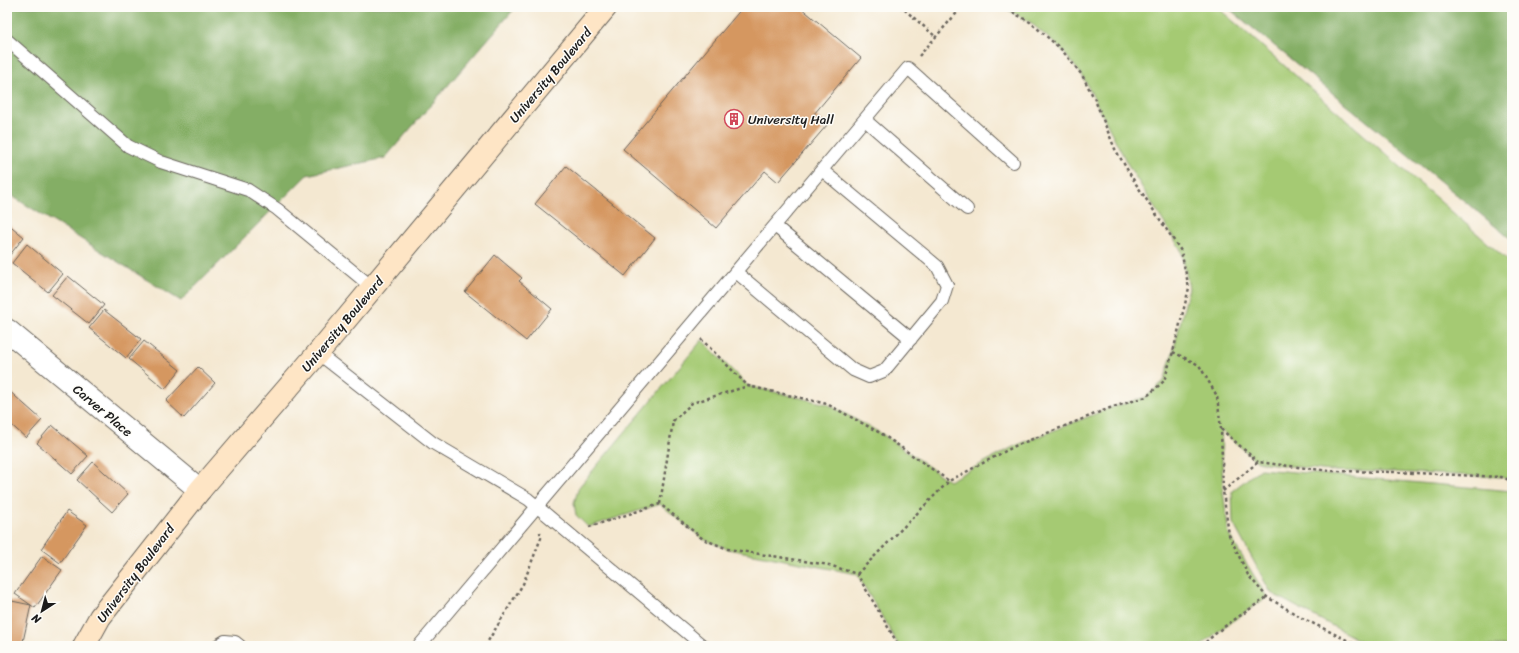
<svg xmlns="http://www.w3.org/2000/svg" width="1519" height="653" font-family="Sriracha,sans-serif">
	<style>
		.green { fill: #a5ca73; stroke: #607348 }
		.forest { fill: #84ae65; stroke: #506540 }
		.building { fill: #d59760 }
		.lines { fill: none; stroke-linecap: round; stroke-linejoin: round }
		.lane-casing { stroke: #68635b; stroke-width: 14 }
		.street-casing { stroke: #68635b; stroke-width: 24 }
		.secondary-casing { stroke: #68635b; stroke-width: 24 }
		.path { stroke: #68635b; stroke-width: 2.5; stroke-dasharray: 3 3; stroke-linecap: butt }
		.lane { stroke: #fff; stroke-width: 12 }
		.street { stroke: #fff; stroke-width: 22 }
		.secondary { stroke: #fee5c5; stroke-width: 22 }
		.labels { text-anchor: middle; stroke-width: 3; stroke-linejoin: round; paint-order: stroke }
		.street-label { font-size: 13px; fill: #1c1c1c; stroke: #fdfcf7 }
		.poi-label { font-size: 13px; fill: #1c1c1c; stroke: #fdfcf7; text-anchor: start }
	</style>
	<rect width="100%" height="100%" fill="#fdfcf7"/>
	<filter id="ink" filterUnits="userSpaceOnUse"><feTurbulence type="fractalNoise" baseFrequency=".025" numOctaves="2"/><feDisplacementMap in="SourceGraphic" scale="8" xChannelSelector="R" yChannelSelector="G"/><feConvolveMatrix kernelMatrix="1 2 1 2 8 2 1 2 1" color-interpolation-filters="sRGB"/></filter>
	<filter id="wash" filterUnits="userSpaceOnUse"><feTurbulence type="fractalNoise" baseFrequency=".012" numOctaves="4" result="noise"/><feDisplacementMap in="SourceGraphic" scale="16" xChannelSelector="R" yChannelSelector="G"/><feGaussianBlur stdDeviation="0.9" result="paint"/><feColorMatrix in="noise" values="0 0 0 0 0 0 0 0 0 0 0 0 0 0 0 0 0 1.4 0 .05"/><feComposite in="paint" operator="in"/></filter>
	<g filter="url(#wash)">
		<rect width="100%" height="100%" fill="#f4e8d1"/>
		<path class="green" d="M1003,7H1217L1512,264V481L1501,477L1394,472L1330,471L1258,462L1221,430L1223,491L1229,535L1267,597L1221,629L1201,646H899L857,574L728,549L703,539L660,504L588,527L576,515L574,503L579,487L702,340L748,386L827,404L882,434L949,481L1015,446L1110,408L1146,397L1164,381L1173,352L1189,288L1181,250L1127,163L1082,75L1061,49L1030,22Z
			M1260,469L1512,491V646H1370L1271,593L1233,523L1232,491Z"/>
		<path class="forest" d="M7,7H516L385,158L307,175L181,301L7,193Z
			M1227,7H1512V240Z"/>
		<g id="blocks">
			<path class="building" d="M743,7H800L861,58L814,114L827,125L778,182L765,171L716,228L623,149Z
				M566,166L655,238L625,276L535,204Z
				M7,223L24,237L9,256L7,254Z
				M27,244L63,274L48,292L12,263Z
				M495,255L522,278L519,281L552,309L526,341L465,292Z
				M68,276L104,305L89,324L52,295Z
				M104,310L141,339L126,358L89,328Z
				M144,341L180,370L165,389L129,359Z
				M198,367L215,383L184,418L166,401Z
				M7,389L42,420L26,438L7,421Z
				M52,425L88,456L72,474L37,443Z
				M93,462L128,494L112,512L77,480Z
				M67,511L87,525L60,563L41,549Z
				M42,556L62,570L35,608L31,605L22,646H7V600L31,605L15,594Z"/>
		</g>
	</g>
	<g filter="url(#ink)">
		<use href="#blocks" fill-opacity="0" stroke="#68635b" stroke-width="1"/>
		<g class="lines">
			<defs>
				<path id="lane" d="M7,40L128,146L161,162L248,190L277,209L373,288
					M865,120L967,209
					M775,226L911,339
					M736,272L853,370L869,377L884,371L942,301L947,285L937,266L822,170
					M318,353L433,443L528,499L703,646
					M217,646L225,641L235,642L240,646
					M419,646L908,68L1013,162"/>
				<path id="street" d="M7,330L200,490"/>
				<path id="secondary" d="M84,646L100,617L200,490L318,353L606,7"/>
			</defs>
			<use href="#lane" class="lane-casing"/>
			<use href="#street" class="street-casing"/>
			<use href="#secondary" class="secondary-casing"/>
			<path class="path" d="M899,7L905,10L936,37
				M919,56L962,7H965
				M701,339L748,386
				M1173,352L1199,365L1217,396L1221,429L1223,491L1229,535L1248,575L1267,597L1302,618L1359,646
				M1221,429L1258,462
				M1223,491L1258,462L1330,471L1394,472L1501,477L1512,481
				M660,504L673,421L692,403L748,386L827,404L882,434L949,481
				M589,527L660,504L703,539L728,549L829,565L857,574L899,646
				M857,574L949,481L1015,446L1110,408L1146,397L1164,381L1173,352L1189,288L1181,251L1136,184L1115,149L1095,100L1082,75L1061,49L1030,22L1003,7
				M485,646L523,584L541,538L540,532
				M1201,646L1221,629L1267,597"/>
			<use href="#lane" class="lane"/>
			<use href="#street" class="street"/>
			<use href="#secondary" class="secondary"/>
		</g>
	</g>
	<defs>
		<symbol id="building-ring" viewBox="-11 -11 22 22"><circle r="9.5" fill="#fdfcf7" stroke="#d1495b" stroke-width="1.5"/><path d="M-4-6H4V6H1V3H-1V6H-4ZM-2.5-4.3h1.7v1.8h-1.7ZM.8-4.3h1.7v1.8H.8ZM-2.5-1h1.7V.8h-1.7ZM.8-1h1.7V.8H.8Z" fill="#d1495b"/></symbol>
	</defs>
	<g fill-rule="evenodd">
		<use href="#building-ring" x="723" y="108" width="22" height="22"/>
	</g>
	<g class="labels">
		<g class="street-label">
			<text transform="translate(550 75) rotate(-50)" y="5">University Boulevard</text>
			<text transform="translate(342 324) rotate(-50)" y="5">University Boulevard</text>
			<text transform="translate(103 410) rotate(40)" y="5">Carver Place</text>
			<text transform="translate(135 573) rotate(-53)" y="5">University Boulevard</text>
		</g>
		<g class="poi-label">
			<text x="748" y="124">University Hall</text>
		</g>
	</g>
	<rect width="1519" height="653" fill="none" stroke="#fdfcf7" stroke-width="24"/>
	<g transform="translate(42 611) rotate(216)" stroke="#fdfcf7" stroke-width="3" paint-order="stroke">
	<path d="M0-3L7 15L0 10L-7 15Z" fill="#1c1c1c"/>
	<text y="-6" font-size="11" font-weight="bold" text-anchor="middle" fill="#1c1c1c">N</text>
	</g>
</svg>
